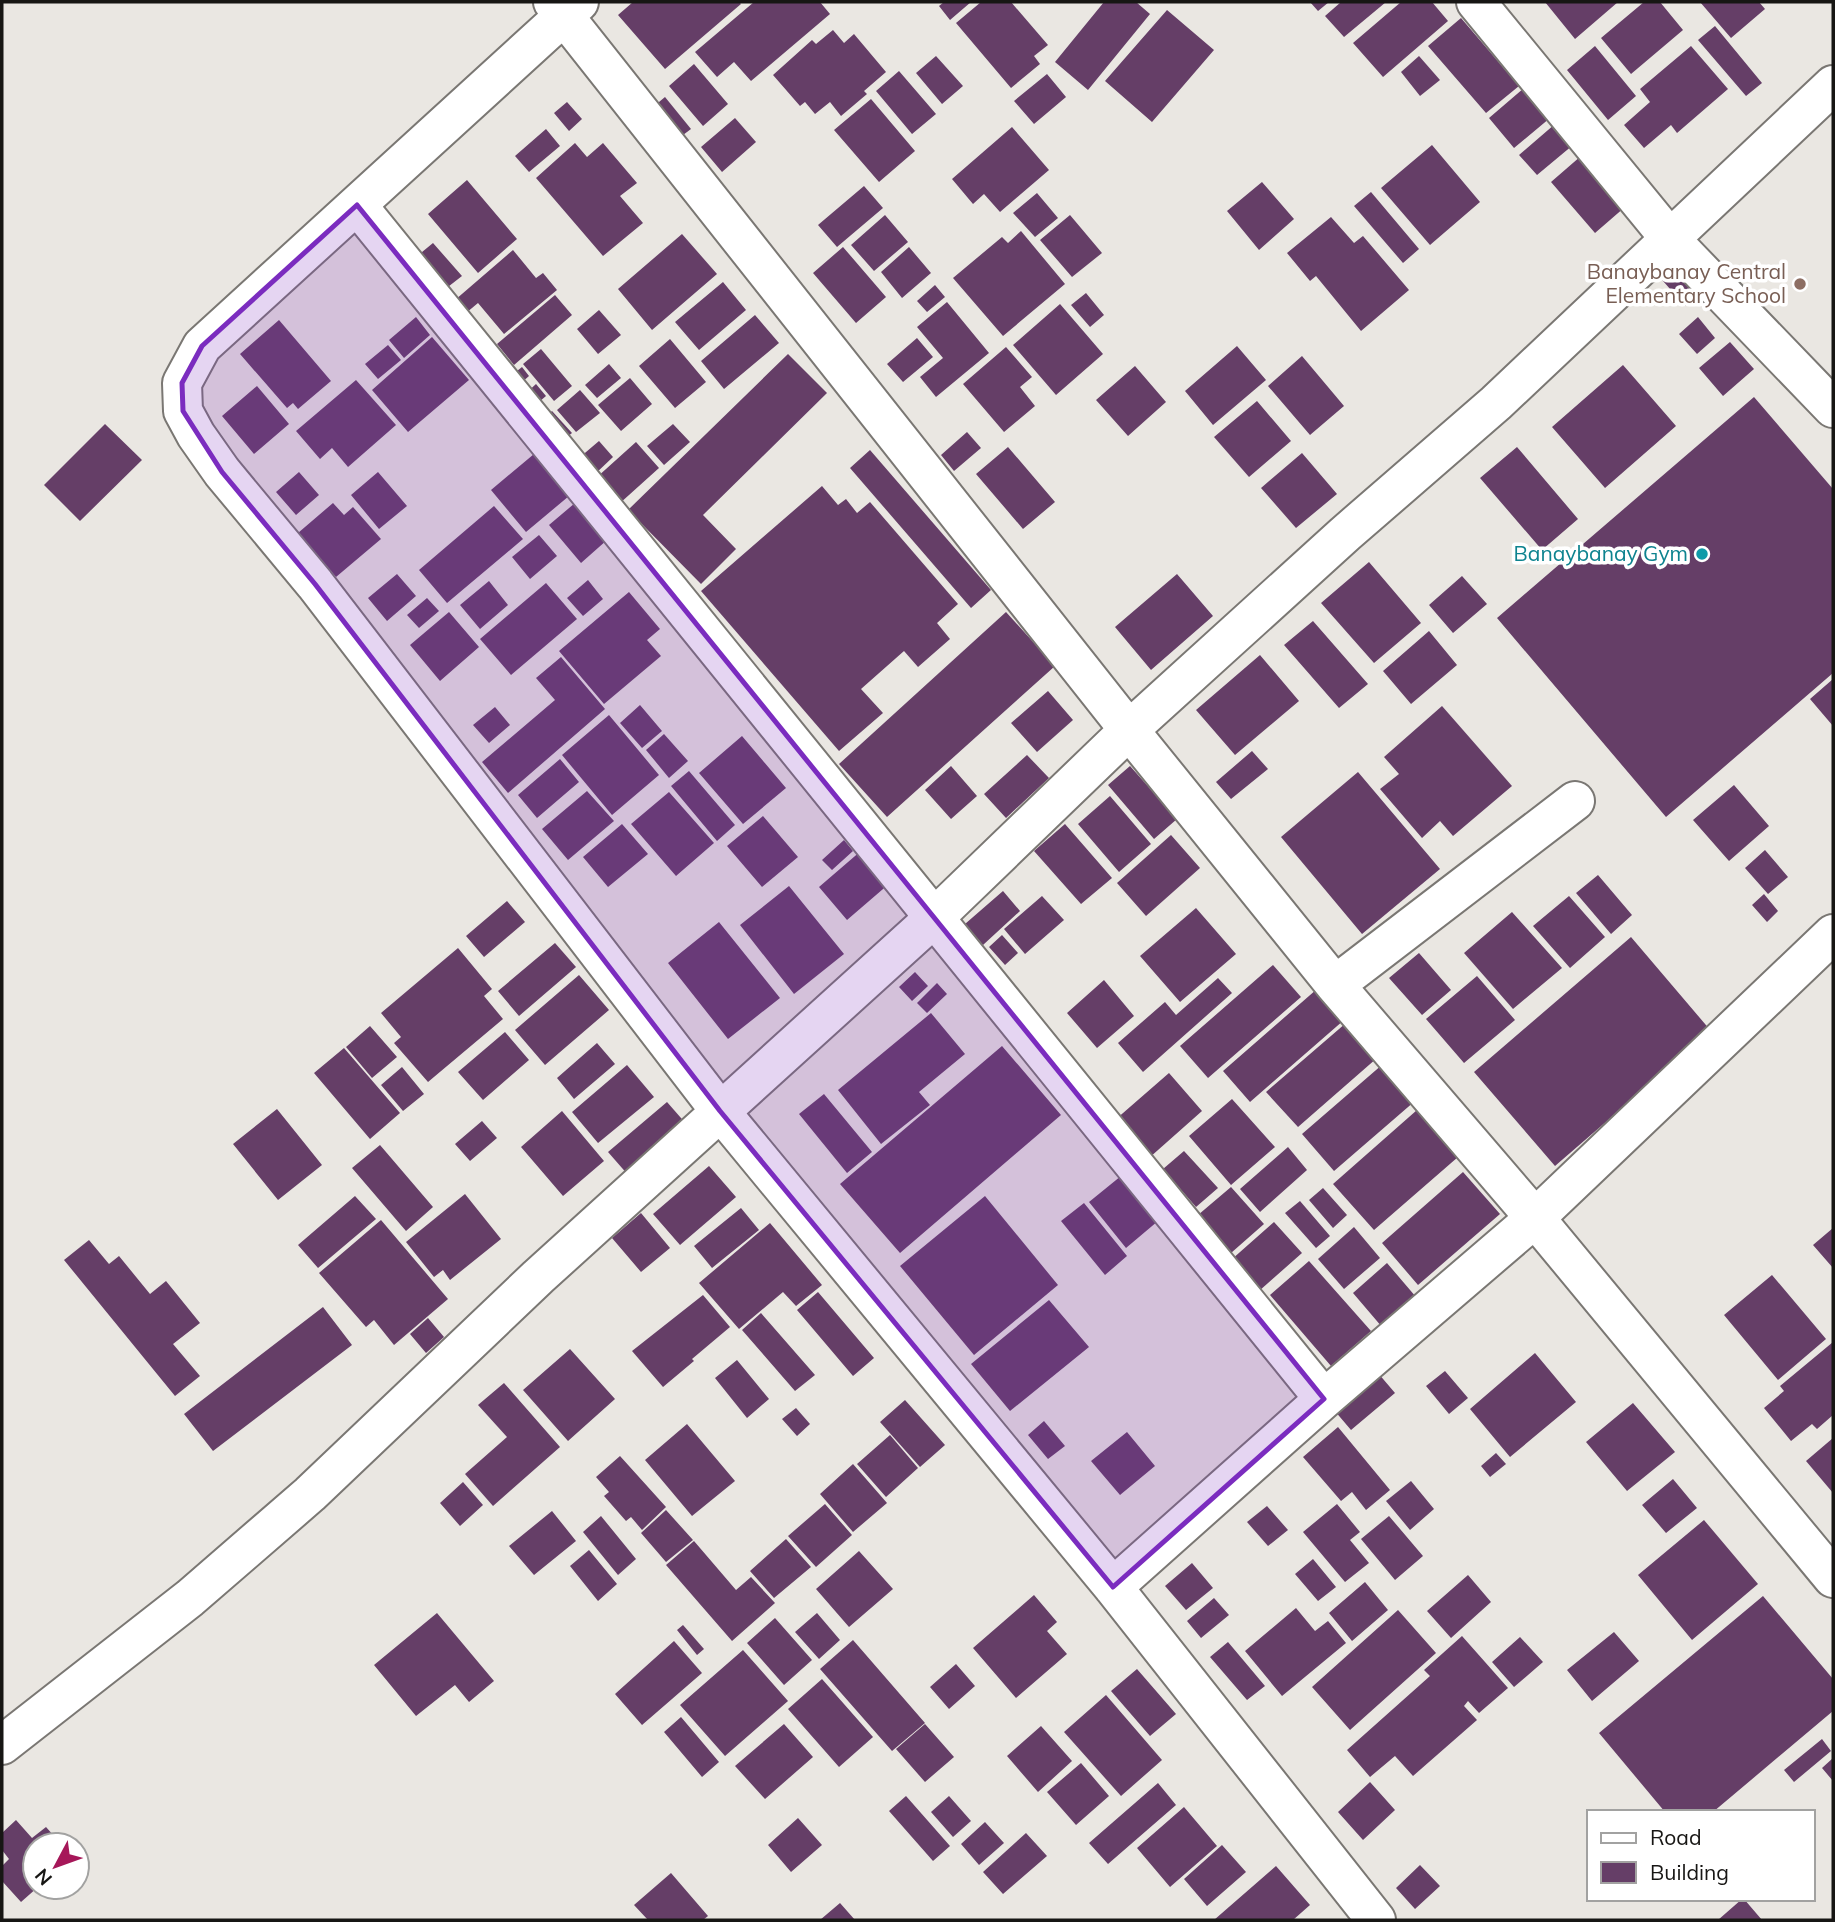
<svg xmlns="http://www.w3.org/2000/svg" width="1835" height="1922" font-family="Mulish,sans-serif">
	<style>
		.building { fill: #653e67 }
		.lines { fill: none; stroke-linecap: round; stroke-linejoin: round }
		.minor-casing { stroke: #7a7773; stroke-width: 42 }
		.minor { stroke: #fff; stroke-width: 38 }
		.marked { fill: #7b2cbf; fill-opacity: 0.2; stroke: #7b2cbf; stroke-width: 5; stroke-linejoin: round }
		.education-dot { fill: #8d6e63; stroke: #fff; stroke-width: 2.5 }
		.culture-dot { fill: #0f9aa8; stroke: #fff; stroke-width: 2.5 }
		.labels { text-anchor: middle; stroke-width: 7; stroke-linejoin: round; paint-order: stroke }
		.education-label { font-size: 21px; fill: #785e54; stroke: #fff; text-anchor: end }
		.culture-label { font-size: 21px; fill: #0d838f; stroke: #fff; text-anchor: end }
	</style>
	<rect width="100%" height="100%" fill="#eae7e2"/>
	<path class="building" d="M633,2H739L741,4L665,69L618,15Z
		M754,2H820L830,14L751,81L734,62L717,77L695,52Z
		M944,2H971L950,20L939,6Z
		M981,2H1011L1048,45L1034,56L1040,64L1011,88L956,23Z
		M1104,2H1136L1150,14L1088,90L1055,62Z
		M1310,2H1329L1318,11Z
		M1341,2H1386L1344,37L1325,16Z
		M1401,2H1432L1448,21L1383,77L1353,43Z
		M1545,2H1618L1575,39Z
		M1644,2H1660L1683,30L1631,74L1601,38Z
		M1700,2H1759L1765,9L1731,38Z
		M1167,10L1214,50L1152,122L1105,81Z
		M1461,18L1519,86L1486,113L1428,46Z
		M1715,26L1762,83L1746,96L1698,40Z
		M833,30L844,43L854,34L886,72L864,91L867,94L841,116L830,102L815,114L805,102L800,106L773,75L812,40L816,44Z
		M1595,46L1636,96L1608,120L1567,70Z
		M1691,46L1728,89L1677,133L1671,125L1644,148L1624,125L1650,102L1640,89Z
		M936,56L963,86L942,104L916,73Z
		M1419,56L1440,80L1420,96L1401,72Z
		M694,64L728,104L703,126L669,86Z
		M899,71L936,114L912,134L876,91Z
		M1047,74L1066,97L1034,124L1014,101Z
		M1524,88L1550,118L1514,148L1489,118Z
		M665,97L691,129L679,138L653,107Z
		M871,99L915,151L879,182L834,130Z
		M567,102L582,119L569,131L554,113Z
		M735,118L756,142L722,172L701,147Z
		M1555,124L1573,145L1537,175L1519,155Z
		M1012,127L1049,170L1000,212L984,194L973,204L952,179Z
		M546,129L560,146L529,172L515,156Z
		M575,143L587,157L603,143L637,183L620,196L643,223L603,256L536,178Z
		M1432,145L1480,202L1430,245L1381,188Z
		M1581,156L1625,207L1595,233L1551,182Z
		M467,180L517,239L478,273L428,214Z
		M1262,182L1294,219L1259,250L1227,211Z
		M864,186L883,208L837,247L818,225Z
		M1371,192L1419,249L1403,263L1354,206Z
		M1037,193L1058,218L1035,237L1013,213Z
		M885,215L908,242L874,271L851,245Z
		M1070,215L1102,253L1072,277L1040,240Z
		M1331,217L1354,243L1363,236L1409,290L1361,331L1316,276L1310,281L1287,253Z
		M1021,231L1065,284L1003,336L953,278L1002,237L1008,243Z
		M682,234L717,274L652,330L618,289Z
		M433,243L462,276L444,290L416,257Z
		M843,247L886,297L856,323L813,273Z
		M909,247L931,273L902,298L881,272Z
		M513,250L536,278L543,273L557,290L504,334L478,303L466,313L455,300Z
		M1676,255L1706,289L1685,306L1656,273Z
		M723,282L746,310L699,350L675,322Z
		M935,285L945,297L927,312L917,301Z
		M1086,293L1104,315L1090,327L1071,305Z
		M555,295L572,315L514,365L497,344Z
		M947,302L989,353L936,397L920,377L943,358L917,327Z
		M1060,304L1103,354L1056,395L1013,345Z
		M599,310L621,335L598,354L577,329Z
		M755,315L779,343L724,389L701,361Z
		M416,317L430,335L404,358L389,340Z
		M1698,317L1715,338L1697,354L1679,334Z
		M279,320L331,381L298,409L293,403L287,408L240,354Z
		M432,337L469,380L408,432L372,390Z
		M917,338L933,357L903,382L887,364Z
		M670,339L706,382L675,408L639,366Z
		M1730,342L1754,369L1723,396L1699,368Z
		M388,345L401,360L378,379L365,364Z
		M1237,346L1266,380L1213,425L1185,391Z
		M1006,347L1032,377L1020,387L1035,406L1004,432L963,384Z
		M541,349L572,386L554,401L523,364Z
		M788,354L827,393L703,515L736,549L701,584L628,510Z
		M1302,356L1344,406L1310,435L1268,386Z
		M609,364L621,378L597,398L585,385Z
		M1623,365L1676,426L1605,488L1552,427Z
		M1135,366L1166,402L1128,436L1096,400Z
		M522,367L529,376L520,384L512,375Z
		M630,378L652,404L621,431L598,405Z
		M356,380L396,425L348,467L332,448L320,459L296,431Z
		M536,384L546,396L533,407L523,396Z
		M257,386L289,424L254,454L222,416Z
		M580,390L600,413L576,432L557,410Z
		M1754,397L1833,489V673L1666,817L1497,618Z
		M1257,401L1291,441L1249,477L1214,437Z
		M552,411L572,433L562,441L543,419Z
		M105,424L142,460L80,521L44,485Z
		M673,424L690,442L664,465L647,446Z
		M967,432L981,448L954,471L941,455Z
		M599,441L613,457L594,475L579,458Z
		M636,442L659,468L619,504L596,478Z
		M1008,447L1055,502L1023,529L976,474Z
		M1517,447L1578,519L1542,550L1480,478Z
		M870,450L991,590L971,608L850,468Z
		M1302,453L1337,494L1296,528L1261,488Z
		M534,454L569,496L526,532L491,490Z
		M299,472L319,495L296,515L276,492Z
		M378,472L407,506L379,529L351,495Z
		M822,486L838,505L846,499L857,513L870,502L958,604L937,623L950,639L918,667L904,651L861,689L883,713L839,751L701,591Z
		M333,503L344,515L353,507L381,539L336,577L298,533Z
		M575,503L607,540L581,563L549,525Z
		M494,506L523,539L447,603L419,570Z
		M539,535L557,556L530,579L512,557Z
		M1369,562L1421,623L1374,663L1321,603Z
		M397,574L416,596L387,621L368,598Z
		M1177,574L1213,616L1151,670L1115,627Z
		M1462,576L1487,604L1453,633L1429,605Z
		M588,580L603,599L583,616L567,598Z
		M489,581L508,605L480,629L460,605Z
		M546,583L577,619L511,675L480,639Z
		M629,592L660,629L647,640L661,656L604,704L559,651Z
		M427,598L439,611L419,628L407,615Z
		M449,612L479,647L440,681L410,645Z
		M1006,612L1055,666L887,817L839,764Z
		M1313,621L1368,684L1339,708L1284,645Z
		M1429,631L1457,665L1411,704L1383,671Z
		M1260,655L1299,701L1235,755L1196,710Z
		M561,657L605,709L508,793L482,762L555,700L536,678Z
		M1833,679V726L1810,699Z
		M1048,691L1073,720L1037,752L1011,723Z
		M640,705L662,731L642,748L620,723Z
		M1442,706L1512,786L1453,836L1440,821L1422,838L1380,789L1399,774L1384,757Z
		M495,707L510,725L489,743L473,725Z
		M609,715L659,775L612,815L562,755Z
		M664,734L688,761L669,778L646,750Z
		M742,736L786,788L743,824L699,773Z
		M1252,751L1268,769L1231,799L1216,782Z
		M1027,755L1049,778L1006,818L984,794Z
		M560,759L579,782L537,818L518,795Z
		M951,766L977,796L951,819L925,790Z
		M1130,766L1177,819L1154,839L1108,785Z
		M689,771L735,825L717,841L671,786Z
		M1358,772L1440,869L1362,934L1281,837Z
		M1734,785L1769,826L1729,861L1693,820Z
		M587,791L614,821L568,860L542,829Z
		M669,792L714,843L676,876L631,824Z
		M1110,796L1151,844L1119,872L1078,824Z
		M763,816L798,857L762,887L727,846Z
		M622,824L648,854L608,887L583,857Z
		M1065,824L1112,878L1081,904L1034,851Z
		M1171,835L1200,868L1146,916L1117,883Z
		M844,840L853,851L832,870L822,860Z
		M862,850L890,883L847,920L819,887Z
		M1765,850L1788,877L1768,894L1745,868Z
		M1598,875L1632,915L1611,934L1576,893Z
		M789,886L844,954L794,994L740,925Z
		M1003,891L1020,911L983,945L965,924Z
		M1764,894L1778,911L1767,922L1752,905Z
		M1042,896L1064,920L1025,954L1004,929Z
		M1569,896L1605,937L1570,968L1533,926Z
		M507,901L525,922L484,957L466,936Z
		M1196,908L1236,954L1180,1002L1140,956Z
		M1512,912L1562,968L1513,1009L1464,953Z
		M719,922L780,998L728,1039L668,963Z
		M1002,935L1018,953L1005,965L989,947Z
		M1631,937L1711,1031L1555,1166L1474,1072Z
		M555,943L576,967L519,1016L498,991Z
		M458,948L492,989L484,996L503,1019L428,1082L394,1043L401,1037L381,1013Z
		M1419,953L1451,990L1422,1015L1389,978Z
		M1273,965L1301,997L1208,1078L1180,1046Z
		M915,972L928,986L912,1001L899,987Z
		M579,975L609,1010L545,1065L515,1030Z
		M1477,976L1515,1020L1464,1063L1426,1019Z
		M1218,978L1232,993L1143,1072L1118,1043L1165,1002L1176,1015Z
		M1104,980L1134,1016L1097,1048L1067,1013Z
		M937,983L947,994L927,1013L917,1003Z
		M1317,989L1344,1020L1250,1102L1223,1071Z
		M931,1013L965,1054L919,1092L930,1105L881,1144L838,1090Z
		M1346,1023L1377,1058L1298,1127L1266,1092Z
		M370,1026L397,1057L372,1078L346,1047Z
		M505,1032L529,1060L483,1100L458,1072Z
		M597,1043L615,1064L574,1099L557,1078Z
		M1002,1046L1061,1115L900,1253L840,1184Z
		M344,1048L400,1113L370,1139L314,1073Z
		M1383,1064L1415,1101L1334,1171L1302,1134Z
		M627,1065L654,1097L598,1143L572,1112Z
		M402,1067L424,1094L403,1111L381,1085Z
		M1169,1073L1202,1111L1149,1158L1115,1120Z
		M824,1094L872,1152L847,1173L799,1114Z
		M1232,1099L1275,1147L1231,1185L1189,1136Z
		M667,1102L688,1126L629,1176L608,1152Z
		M277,1109L322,1165L278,1200L233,1144Z
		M1417,1110L1458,1157L1374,1230L1333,1184Z
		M562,1111L604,1161L563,1196L521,1147Z
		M482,1121L497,1138L470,1161L455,1144Z
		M380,1145L433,1207L406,1231L352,1168Z
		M1288,1147L1307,1170L1260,1212L1240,1189Z
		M1184,1151L1218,1188L1196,1207L1163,1169Z
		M709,1166L736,1197L680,1245L653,1214Z
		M1463,1172L1500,1214L1418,1285L1382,1243Z
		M1121,1176L1158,1221L1126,1248L1089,1202Z
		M1231,1187L1264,1224L1231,1253L1198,1215Z
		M1323,1188L1347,1215L1333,1228L1309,1200Z
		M465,1194L501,1239L450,1280L443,1270L434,1277L406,1242Z
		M355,1196L376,1219L318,1268L298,1245Z
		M985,1196L1058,1285L974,1355L900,1266Z
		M1300,1201L1330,1236L1316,1248L1285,1213Z
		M1084,1203L1127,1256L1105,1275L1061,1221Z
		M741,1208L759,1230L712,1268L694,1246Z
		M641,1213L670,1248L641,1272L612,1238Z
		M381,1220L448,1299L394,1345L374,1320L366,1327L319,1273Z
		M1274,1222L1302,1253L1259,1291L1231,1260Z
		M770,1223L822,1285L796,1306L783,1292L739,1329L699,1283Z
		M1354,1227L1380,1258L1344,1289L1318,1259Z
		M1833,1228V1268L1813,1245Z
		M89,1240L109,1264L119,1256L150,1294L166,1281L200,1323L173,1344L200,1376L175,1396L64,1260Z
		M1309,1261L1371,1331L1331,1366L1270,1295Z
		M1387,1263L1416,1297L1382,1327L1353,1293Z
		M1772,1275L1826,1339L1778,1380L1724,1315Z
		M818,1292L874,1358L853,1376L797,1310Z
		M703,1295L730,1327L692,1359L694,1361L663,1387L632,1351Z
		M1049,1300L1089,1347L1010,1411L971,1364Z
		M323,1307L352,1345L213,1451L184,1414Z
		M761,1313L815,1375L795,1391L742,1330Z
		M428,1318L444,1337L426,1353L410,1334Z
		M1833,1342V1415L1817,1429L1812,1424L1791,1441L1764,1408L1784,1391L1780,1386Z
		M570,1349L615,1399L568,1441L523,1390Z
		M1535,1353L1576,1402L1510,1457L1470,1409Z
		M737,1360L769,1399L747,1418L715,1378Z
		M1445,1371L1468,1398L1449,1414L1426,1386Z
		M1378,1373L1395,1393L1351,1430L1334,1410Z
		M504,1383L560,1447L493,1506L465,1474L507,1437L478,1405Z
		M905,1400L945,1445L920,1467L880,1422Z
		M1633,1403L1675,1452L1627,1491L1586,1442Z
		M796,1408L810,1424L797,1436L782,1419Z
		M1044,1421L1065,1446L1048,1459L1028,1435Z
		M687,1424L735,1481L692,1516L645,1460Z
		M1338,1427L1390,1490L1366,1510L1352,1492L1341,1501L1303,1457Z
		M1127,1432L1155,1466L1120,1495L1091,1461Z
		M890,1435L918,1468L886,1497L857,1464Z
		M1833,1438V1493L1806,1461Z
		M1496,1453L1506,1464L1490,1477L1481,1466Z
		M620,1456L666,1507L642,1530L631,1517L626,1521L604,1496L609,1492L596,1477Z
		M853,1464L887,1503L853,1532L820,1494Z
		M1673,1479L1697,1508L1666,1533L1642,1505Z
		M1411,1481L1434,1509L1410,1530L1386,1501Z
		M463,1482L483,1505L460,1526L440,1503Z
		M825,1504L852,1535L816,1567L788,1536Z
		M1337,1504L1360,1532L1350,1540L1369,1563L1345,1582L1303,1532Z
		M1267,1506L1288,1530L1268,1546L1247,1522Z
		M666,1510L693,1540L666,1562L641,1533Z
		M552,1511L576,1541L534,1575L509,1546Z
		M601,1516L636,1559L618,1575L583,1532Z
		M1389,1516L1423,1556L1395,1580L1361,1539Z
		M1704,1520L1758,1584L1692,1640L1638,1575Z
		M786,1539L811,1567L774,1598L750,1571Z
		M694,1541L736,1590L751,1577L775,1603L732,1641L666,1565Z
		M589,1550L617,1584L598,1601L570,1566Z
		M859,1551L893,1589L849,1627L816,1589Z
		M1313,1559L1336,1587L1318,1601L1295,1574Z
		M1192,1563L1213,1588L1186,1610L1165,1586Z
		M1468,1575L1491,1602L1451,1638L1427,1611Z
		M1365,1582L1388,1610L1352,1641L1329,1613Z
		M1034,1595L1057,1622L1047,1631L1067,1654L1016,1698L973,1648Z
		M1763,1596L1833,1679V1711L1713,1812H1665L1599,1733Z
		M1214,1598L1229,1615L1201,1638L1187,1621Z
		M1296,1608L1315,1631L1328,1621L1346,1643L1282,1696L1245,1651Z
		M1398,1610L1436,1653L1350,1730L1312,1687Z
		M437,1613L494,1681L469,1702L455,1685L416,1716L374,1665Z
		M817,1613L840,1640L819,1659L795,1632Z
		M775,1618L812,1660L784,1685L747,1643Z
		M683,1625L704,1649L697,1655L677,1630Z
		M1614,1632L1639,1661L1592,1701L1567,1670Z
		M1462,1636L1508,1688L1479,1713L1468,1701L1464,1706L1477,1720L1413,1776L1395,1756L1370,1777L1347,1750L1430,1676L1424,1670Z
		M1520,1637L1543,1662L1514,1687L1492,1662Z
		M853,1640L925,1723L892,1751L820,1669Z
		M674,1641L702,1673L642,1725L615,1694Z
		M1228,1642L1265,1686L1247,1700L1210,1657Z
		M743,1650L788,1701L725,1756L680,1705Z
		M956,1664L975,1686L949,1709L930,1687Z
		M1137,1669L1176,1714L1150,1736L1111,1691Z
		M822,1679L873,1737L839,1767L788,1709Z
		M1106,1695L1162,1760L1121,1796L1064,1732Z
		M681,1717L719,1762L702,1777L664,1732Z
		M784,1724L813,1757L765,1799L735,1766Z
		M925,1724L954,1757L925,1782L896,1749Z
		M1041,1726L1072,1761L1038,1792L1007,1756Z
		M1822,1739L1831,1751L1794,1782L1784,1770Z
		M1833,1758V1781L1822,1768Z
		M1081,1763L1109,1796L1076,1825L1047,1792Z
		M1370,1782L1395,1810L1363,1840L1338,1812Z
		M1158,1783L1176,1805L1108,1864L1089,1843Z
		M906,1796L950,1846L933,1861L889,1811Z
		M949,1796L971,1821L953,1837L931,1812Z
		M1184,1807L1217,1846L1170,1887L1137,1848Z
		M798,1818L822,1845L791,1872L768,1845Z
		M16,1820L32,1838L46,1827L62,1845H35V1887H38L21,1902L2,1881V1866L9,1859L2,1850V1833Z
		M985,1822L1004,1843L979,1865L961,1844Z
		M1026,1833L1047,1856L1003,1894L983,1872Z
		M1222,1845L1246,1872L1207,1906L1184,1879Z
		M1420,1865L1440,1886L1415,1909L1396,1888Z
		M1276,1866L1310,1905L1293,1920H1214Z
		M671,1873L708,1916L703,1920H648L634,1905Z
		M1742,1899H1744L1762,1920H1718Z
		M840,1903L855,1920H820Z"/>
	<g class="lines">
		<defs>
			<path id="minor" d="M553,2L1129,730L1335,985L1535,1218L1833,1578
				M579,2L202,346L182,383L183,411L196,435L222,472L315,584L720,1111L1113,1587L1376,1920
				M1476,2L1671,240L1833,408
				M357,205L1324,1399
				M1335,985L1575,801
				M1113,1587L1324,1399L1535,1218L1833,934
				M2,1745L190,1598L310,1494L538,1277L935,917L1129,730L1345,534L1496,403L1833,85"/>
		</defs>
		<use href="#minor" class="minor-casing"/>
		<use href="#minor" class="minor"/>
	</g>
	<path class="marked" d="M357,205L1324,1399L1113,1587L720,1111L315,584L222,472L183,411L182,383L202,346Z"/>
	<circle class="education-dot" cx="1800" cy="284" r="7"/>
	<circle class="culture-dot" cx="1702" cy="554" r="7"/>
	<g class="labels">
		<g class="education-label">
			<text x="1786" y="279">Banaybanay Central<tspan x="1786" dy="24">Elementary School</tspan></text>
		</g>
		<g class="culture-label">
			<text x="1688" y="561">Banaybanay Gym</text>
		</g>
	</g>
	<rect width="1835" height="1922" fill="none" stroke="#171614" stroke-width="7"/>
	<rect x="1587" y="1810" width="228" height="91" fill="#ffffff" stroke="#a2a2a1" stroke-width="2"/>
	<rect x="1601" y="1833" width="35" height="10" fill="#ffffff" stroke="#a2a2a1" stroke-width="2"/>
	<text x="1650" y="1845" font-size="21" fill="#171614">Road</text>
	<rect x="1601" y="1862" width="35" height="21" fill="#653e67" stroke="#a2a2a1" stroke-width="2"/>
	<text x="1650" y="1880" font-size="21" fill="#171614">Building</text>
	<g transform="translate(56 1866) rotate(229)"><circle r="33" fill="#ffffff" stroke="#a2a2a1" stroke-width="2"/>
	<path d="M0-5L12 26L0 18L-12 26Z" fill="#a61759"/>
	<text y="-10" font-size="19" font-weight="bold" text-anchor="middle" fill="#171614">N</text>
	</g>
</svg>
